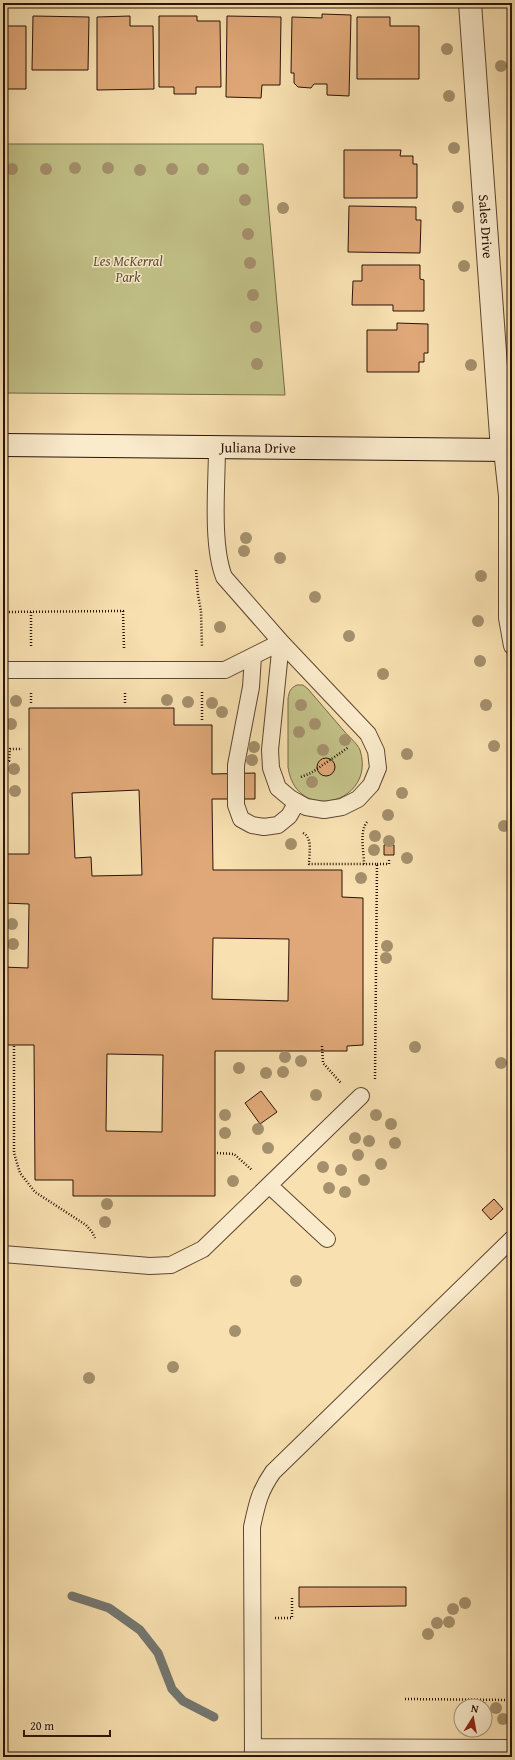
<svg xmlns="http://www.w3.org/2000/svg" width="515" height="1760" font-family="'Gentium Book Plus',serif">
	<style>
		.green { fill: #c2c188; stroke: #766a48 }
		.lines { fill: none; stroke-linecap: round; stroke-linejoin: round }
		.stream { stroke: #737771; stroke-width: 9 }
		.building { fill: #e0a878; stroke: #2a1207; fill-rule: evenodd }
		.lane-casing { stroke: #5e4631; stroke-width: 18 }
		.street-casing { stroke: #5e4631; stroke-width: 24 }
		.secondary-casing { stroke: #2a1207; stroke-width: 24 }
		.path { stroke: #2a1207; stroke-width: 2.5; stroke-dasharray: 1 2; stroke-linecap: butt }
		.lane { stroke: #faebcc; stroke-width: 16 }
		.street { stroke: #faebcc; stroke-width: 22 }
		.secondary { stroke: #faebcc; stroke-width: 22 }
		.tree { fill: #a4906c }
		.labels { text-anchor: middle; stroke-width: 3; stroke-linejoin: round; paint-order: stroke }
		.street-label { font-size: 14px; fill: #2a1207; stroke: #faebcc }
		.park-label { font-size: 14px; font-style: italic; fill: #5f4f34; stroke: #faebcc }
	</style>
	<rect width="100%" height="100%" fill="#f8e0b0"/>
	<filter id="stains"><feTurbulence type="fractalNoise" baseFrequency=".005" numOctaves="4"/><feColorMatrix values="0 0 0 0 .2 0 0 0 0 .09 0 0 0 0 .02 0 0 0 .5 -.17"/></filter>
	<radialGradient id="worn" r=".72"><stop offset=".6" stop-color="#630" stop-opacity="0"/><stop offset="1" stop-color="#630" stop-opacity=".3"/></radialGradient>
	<path class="green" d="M3,144H263L285,395L3,393Z
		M297,685H303L308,689C320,703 332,717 344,731C349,737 357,743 360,750C377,803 296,825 288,767V699C289,692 290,688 297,685Z"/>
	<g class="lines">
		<path class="stream" d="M72,1596L109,1608L140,1630L158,1653L172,1689L183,1701L214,1717"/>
	</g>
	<path class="building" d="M322,14L351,15L349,96L327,95V84H314L311,88L298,87L294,83V73H291L292,17L322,18Z
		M3,15L4,26H26V89H3Z
		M33,16L89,17L88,70H32Z
		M130,16V26H153L154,89L97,90V17Z
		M159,16H197V21H220L221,87H196V94H174V87H159Z
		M227,16L281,17L280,85H262L261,98L226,97Z
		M357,17H390V26H419V79H357Z
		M344,150H401L400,156H413V164H417V198H344Z
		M349,206L416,207V220H421L420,253L348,252Z
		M362,265H420V279L424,280V311H393V305H352L353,281H362Z
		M397,323L428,324V353H424V362H419V372H367V330H397Z
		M29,708H174V725H212V774L255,773V799H212L213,870H342V897L363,898V1045L347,1046V1051H215V1196H73V1180H35L34,1045H3V967L28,968L29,904L3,903V854H29ZM139,790L142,875L92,876L91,857L75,858L72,793ZM213,938L289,939L288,1001L212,999ZM107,1054L163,1055L162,1132L106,1131Z
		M317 767a9 9 0 1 1 18 0a9 9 0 1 1-18 0Z
		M384,845H394V855H384Z
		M261,1091L277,1112L260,1124L245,1103Z
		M494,1199L503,1209L491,1220L482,1210Z
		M299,1587H406V1606L299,1607Z"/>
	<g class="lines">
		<defs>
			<path id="lane" d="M502,450L507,496V618L512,646
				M253,656L251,687L236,765V805L241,819L252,825L264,827L278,825L289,816L297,802
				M3,670H225L281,642L368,734L376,751L378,768L371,785L358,799L342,807L324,810L306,807L290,798L278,788L271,768L270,750L281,642L224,577C211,544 217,483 217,447
				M270,1186L327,1239
				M3,1254L150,1266L171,1265L203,1249L361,1096
				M253,1747L512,1748
				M253,1757L252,1527C257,1504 259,1492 273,1472L512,1239"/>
			<g id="street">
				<path id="s1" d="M470,3L502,450"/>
			</g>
			<g id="secondary">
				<path id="s2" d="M3,445L512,450"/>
			</g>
		</defs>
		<use href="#lane" class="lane-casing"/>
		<use href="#street" class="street-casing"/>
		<use href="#secondary" class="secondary-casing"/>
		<path class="path" d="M196,570L198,595L201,611L202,647
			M3,612L123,611L124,648
			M31,612V647
			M202,692V720
			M125,693V704
			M31,703V692
			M3,760L9,761L10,749H22
			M301,777L311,773L349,747
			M367,822C359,832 364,852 364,864H377L375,1079
			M303,833C313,838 309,854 309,864H364
			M377,864H389V858
			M14,1046V1153L20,1173L35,1192L86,1225L92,1232L95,1238
			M322,1046L323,1063L341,1083
			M217,1153L234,1154L252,1170
			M275,1618H292V1598
			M405,1699L512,1700
			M484,1706V1700"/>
		<use href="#lane" class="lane"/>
		<use href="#street" class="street"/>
		<use href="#secondary" class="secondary"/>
	</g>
	<g class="tree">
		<circle cx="447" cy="49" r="6"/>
		<circle cx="501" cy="66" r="6"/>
		<circle cx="449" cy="96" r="6"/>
		<circle cx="454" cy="148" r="6"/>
		<circle cx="75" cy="168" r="6"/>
		<circle cx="108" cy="168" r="6"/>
		<circle cx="12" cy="169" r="6"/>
		<circle cx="46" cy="169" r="6"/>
		<circle cx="172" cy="169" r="6"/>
		<circle cx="203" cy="169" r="6"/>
		<circle cx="243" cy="169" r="6"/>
		<circle cx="140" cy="170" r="6"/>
		<circle cx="245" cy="200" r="6"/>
		<circle cx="458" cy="207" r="6"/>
		<circle cx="283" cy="208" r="6"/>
		<circle cx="248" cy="234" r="6"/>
		<circle cx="250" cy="263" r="6"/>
		<circle cx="464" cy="266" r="6"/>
		<circle cx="253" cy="295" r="6"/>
		<circle cx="256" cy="327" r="6"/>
		<circle cx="257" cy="364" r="6"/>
		<circle cx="471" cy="365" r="6"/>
		<circle cx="246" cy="538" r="6"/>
		<circle cx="244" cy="551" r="6"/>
		<circle cx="280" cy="558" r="6"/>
		<circle cx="481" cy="576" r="6"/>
		<circle cx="315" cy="597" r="6"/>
		<circle cx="478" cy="621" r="6"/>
		<circle cx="220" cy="627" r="6"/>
		<circle cx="349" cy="636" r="6"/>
		<circle cx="480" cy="661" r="6"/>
		<circle cx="383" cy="674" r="6"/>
		<circle cx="167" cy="700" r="6"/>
		<circle cx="16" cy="701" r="6"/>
		<circle cx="188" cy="702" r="6"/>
		<circle cx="212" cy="703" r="6"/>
		<circle cx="301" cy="705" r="6"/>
		<circle cx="486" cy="705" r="6"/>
		<circle cx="222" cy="712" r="6"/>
		<circle cx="11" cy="724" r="6"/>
		<circle cx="315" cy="724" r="6"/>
		<circle cx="299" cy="732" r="6"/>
		<circle cx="345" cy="740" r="6"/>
		<circle cx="494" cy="746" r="6"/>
		<circle cx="254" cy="747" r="6"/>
		<circle cx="323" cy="750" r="6"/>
		<circle cx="407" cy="754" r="6"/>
		<circle cx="252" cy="760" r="6"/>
		<circle cx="14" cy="769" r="6"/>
		<circle cx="312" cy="782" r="6"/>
		<circle cx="15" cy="791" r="6"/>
		<circle cx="402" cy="793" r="6"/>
		<circle cx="388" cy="815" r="6"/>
		<circle cx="504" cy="826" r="6"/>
		<circle cx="375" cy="836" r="6"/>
		<circle cx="389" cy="841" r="6"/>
		<circle cx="291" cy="844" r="6"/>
		<circle cx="374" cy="850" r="6"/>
		<circle cx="407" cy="858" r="6"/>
		<circle cx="361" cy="878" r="6"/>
		<circle cx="12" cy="924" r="6"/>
		<circle cx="13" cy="944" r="6"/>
		<circle cx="387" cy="946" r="6"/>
		<circle cx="386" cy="958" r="6"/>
		<circle cx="415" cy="1047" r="6"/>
		<circle cx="285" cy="1057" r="6"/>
		<circle cx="301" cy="1061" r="6"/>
		<circle cx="501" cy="1063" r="6"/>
		<circle cx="239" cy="1068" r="6"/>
		<circle cx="283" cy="1072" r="6"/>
		<circle cx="266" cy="1073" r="6"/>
		<circle cx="316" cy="1095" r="6"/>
		<circle cx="225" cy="1115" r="6"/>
		<circle cx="376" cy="1115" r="6"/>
		<circle cx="391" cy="1124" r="6"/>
		<circle cx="258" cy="1129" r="6"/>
		<circle cx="225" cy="1133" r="6"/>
		<circle cx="355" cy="1138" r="6"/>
		<circle cx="369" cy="1141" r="6"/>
		<circle cx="395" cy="1143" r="6"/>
		<circle cx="268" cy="1148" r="6"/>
		<circle cx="358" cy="1155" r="6"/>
		<circle cx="381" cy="1164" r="6"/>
		<circle cx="323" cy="1167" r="6"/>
		<circle cx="341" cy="1170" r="6"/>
		<circle cx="364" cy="1180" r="6"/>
		<circle cx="233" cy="1181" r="6"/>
		<circle cx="329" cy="1188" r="6"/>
		<circle cx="345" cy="1192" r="6"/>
		<circle cx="107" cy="1204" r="6"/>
		<circle cx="105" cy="1222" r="6"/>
		<circle cx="296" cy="1281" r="6"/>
		<circle cx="235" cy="1331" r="6"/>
		<circle cx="173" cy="1367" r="6"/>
		<circle cx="89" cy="1378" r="6"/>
		<circle cx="465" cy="1603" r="6"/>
		<circle cx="453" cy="1609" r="6"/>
		<circle cx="449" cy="1622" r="6"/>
		<circle cx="437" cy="1623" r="6"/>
		<circle cx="428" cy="1634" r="6"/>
		<circle cx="496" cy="1708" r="6"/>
		<circle cx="503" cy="1719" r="6"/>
	</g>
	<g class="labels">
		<g class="street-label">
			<text dy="5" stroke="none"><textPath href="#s1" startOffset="224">Sales Drive</textPath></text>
			<text dy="5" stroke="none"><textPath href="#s2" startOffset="255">Juliana Drive</textPath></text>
		</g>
		<g class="park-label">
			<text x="128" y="266">Les McKerral<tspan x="128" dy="16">Park</tspan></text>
		</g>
	</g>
	<rect width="515" height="1760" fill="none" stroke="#f8e0b0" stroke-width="16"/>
	<rect x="4" y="4" width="507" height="1752" fill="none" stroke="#2a1207" stroke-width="2"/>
	<rect x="8" y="8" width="499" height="1744" fill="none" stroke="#2a1207"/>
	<g transform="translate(473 1718) rotate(11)"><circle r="19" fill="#faebcc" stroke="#a7947d"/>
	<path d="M0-3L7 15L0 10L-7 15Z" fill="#8f2418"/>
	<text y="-6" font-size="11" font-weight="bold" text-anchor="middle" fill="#2a1207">N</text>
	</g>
	<path d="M24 1730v6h86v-6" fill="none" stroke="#2a1207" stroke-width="2"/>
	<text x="30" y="1730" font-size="12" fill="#2a1207" stroke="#faebcc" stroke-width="3" paint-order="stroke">20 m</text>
	<rect width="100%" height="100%" filter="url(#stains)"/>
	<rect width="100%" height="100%" fill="url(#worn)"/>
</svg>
